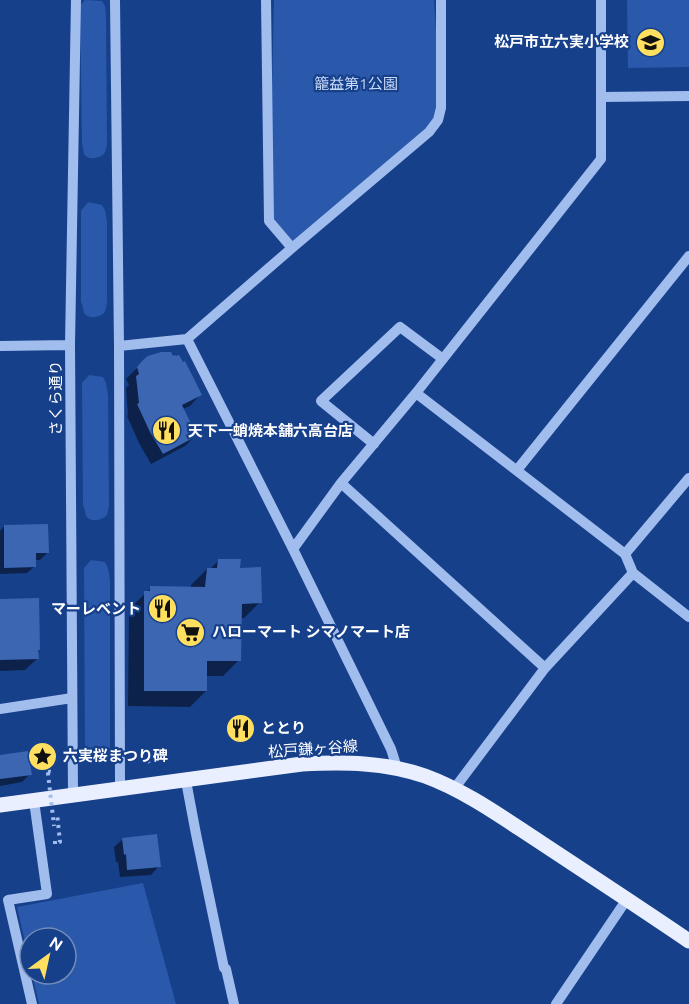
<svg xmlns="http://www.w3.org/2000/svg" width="689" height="1004" font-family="Ubuntu,'Noto Sans JP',sans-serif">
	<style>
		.green { fill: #2a58aa }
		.shadow { fill: #0007 }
		.building { fill: #3c66b2 }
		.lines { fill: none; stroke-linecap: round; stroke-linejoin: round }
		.path { stroke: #a1bdee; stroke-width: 4; stroke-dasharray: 3 4.5; stroke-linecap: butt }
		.minor { stroke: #a1bdee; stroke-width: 10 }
		.major { stroke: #e9efff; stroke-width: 15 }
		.path-bridge { stroke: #a1bdee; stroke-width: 4; stroke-dasharray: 3 4.5; stroke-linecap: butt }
		.labels { text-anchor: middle; stroke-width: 4.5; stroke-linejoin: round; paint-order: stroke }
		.poi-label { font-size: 15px; font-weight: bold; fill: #fff; stroke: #17408b; text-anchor: start }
		.park-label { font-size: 15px; fill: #c7dafa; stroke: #17408b }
		.street-label { font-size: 15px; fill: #fff; stroke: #17408b }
	</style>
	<rect width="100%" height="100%" fill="#17408b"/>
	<path class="green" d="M85,0L102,1L105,6L106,17L107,144C106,148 106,151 104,154C99,159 88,160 84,154C84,153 82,144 82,143L80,6Z
		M274,0H434L441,108L438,120L292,248L269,221Z
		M627,0H689V67L628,68Z
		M88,202L102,205L105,210L107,222V303C106,307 106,310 104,313C99,318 88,319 84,313C84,312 82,303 81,302V211Z
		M89,375L103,377L106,383L108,395L109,506C108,510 108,513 106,516C101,521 90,522 86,516C86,515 84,506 83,505L82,383Z
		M91,560L105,562L108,568L110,580V749C109,753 109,756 107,759C103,764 91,765 87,759C87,758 85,749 85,748L84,568Z
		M143,883L176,1004H39L32,974H66V938H30V964L17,907Z"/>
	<path class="shadow" d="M144,361L200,395L190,406L183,409L196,435L185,446L151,464L139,443L127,416L128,415L126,388L129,385L126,379Z
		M4,526L47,553L40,560H35V566L27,573L0,574V531Z
		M218,561L239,569L260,602L244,618H240L239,660L223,676H205L206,691L190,707L128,706L129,609L151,588H191V585L207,569H210Z
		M0,600L39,650L37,652V659L25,670L0,671Z
		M0,756L30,774L22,782L0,786Z
		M123,839L159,866L151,875L120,877L118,862H116L114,847Z"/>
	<path class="building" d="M161,352H171L173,356L175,355L176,356L179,355L183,362L185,361L202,395L182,405L197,436L163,454L150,432L137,404L139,403L136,376L139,374L137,367L143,360L148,356Z
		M48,524L49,553H36V567L4,568V525Z
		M218,559H241L240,568L261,567L262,603L242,604L241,661H207V691H144V591H150V586L205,587L207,568H217Z
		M39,598L40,650H38L39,659L0,660V599Z
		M28,751L32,775L0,779V755Z
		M157,834L161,867L127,870L126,854L124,855L122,838Z"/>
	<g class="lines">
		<path class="path" d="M147,762L152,759
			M47,765L44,753L39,754L42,765L47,771L53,772
			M55,841V844L60,842L57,813"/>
		<path class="minor" d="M115,0L119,346L120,790
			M266,0L269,221L292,248L429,132L438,120L441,108V0
			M602,97L689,96
			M187,339L293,549L391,749L397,768
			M0,346L70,345
			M119,346L187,339L292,248
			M416,393L625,554
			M374,444L321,401L400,327L443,359
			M517,470L689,256
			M341,483L545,668
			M293,549L341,483L416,393L601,159V0
			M633,573L689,617
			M0,709L72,698
			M186,781L196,834L224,968L226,969L234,1004
			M454,789L545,668L633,573L625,554L689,478
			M73,795L70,345L76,0
			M32,1004L8,900L47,894L34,801
			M556,1004L627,899"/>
		<path class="major" d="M0,805L302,764C345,762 384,762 425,776C466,791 503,818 540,842C590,875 639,907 689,941"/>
		<path class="path-bridge" d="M47,765L54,826"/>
	</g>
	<defs>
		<symbol id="school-disc" viewBox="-11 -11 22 22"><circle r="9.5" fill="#ffdf5f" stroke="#17408b"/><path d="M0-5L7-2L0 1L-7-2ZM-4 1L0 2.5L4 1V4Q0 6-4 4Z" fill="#111"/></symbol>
		<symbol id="restaurant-disc" viewBox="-11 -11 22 22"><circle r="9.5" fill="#ffdf5f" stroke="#17408b"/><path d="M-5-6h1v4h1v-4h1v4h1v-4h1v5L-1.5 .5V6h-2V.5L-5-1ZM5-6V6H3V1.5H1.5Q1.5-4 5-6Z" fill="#111"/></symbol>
		<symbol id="supermarket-disc" viewBox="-11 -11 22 22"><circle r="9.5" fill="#ffdf5f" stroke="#17408b"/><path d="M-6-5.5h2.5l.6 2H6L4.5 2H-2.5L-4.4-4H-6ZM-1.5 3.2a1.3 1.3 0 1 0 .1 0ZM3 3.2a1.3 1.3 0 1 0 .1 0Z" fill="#111"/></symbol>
		<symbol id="sight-disc" viewBox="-11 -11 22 22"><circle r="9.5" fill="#ffdf5f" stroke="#17408b"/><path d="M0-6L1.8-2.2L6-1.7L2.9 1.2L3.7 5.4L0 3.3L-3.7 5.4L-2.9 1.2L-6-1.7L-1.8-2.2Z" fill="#111"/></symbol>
	</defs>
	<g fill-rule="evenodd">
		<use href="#school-disc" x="634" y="26" width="33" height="33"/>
		<use href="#restaurant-disc" x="150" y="414" width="33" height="33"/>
		<use href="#restaurant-disc" x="146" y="592" width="33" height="33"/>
		<use href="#supermarket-disc" x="174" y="616" width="33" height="33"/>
		<use href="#restaurant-disc" x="224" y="712" width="33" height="33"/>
		<use href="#sight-disc" x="26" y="740" width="33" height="33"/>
	</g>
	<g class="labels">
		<g class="poi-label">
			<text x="629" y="47" text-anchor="end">松戸市立六実小学校</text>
			<text x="188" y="436">天下一蛸焼本舗六高台店</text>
			<text x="141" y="614" text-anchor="end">マーレベント</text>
			<text x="212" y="637">ハローマート シマノマート店</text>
			<text x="261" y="733">ととり</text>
			<text x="63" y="761">六実桜まつり碑</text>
		</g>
		<g class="park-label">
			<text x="356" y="89">籠益第1公園</text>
		</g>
		<g class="street-label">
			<text transform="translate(56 398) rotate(-90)" y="5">さくら通り</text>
			<text transform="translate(313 749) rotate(-4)" y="5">松戸鎌ヶ谷線</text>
		</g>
	</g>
	<g transform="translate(48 956) rotate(33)"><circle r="28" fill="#17408b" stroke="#748cb9" stroke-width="1.5"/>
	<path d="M0-4.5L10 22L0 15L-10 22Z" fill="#ffdf5f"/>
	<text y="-9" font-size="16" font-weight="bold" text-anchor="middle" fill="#ffffff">N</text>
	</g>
</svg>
